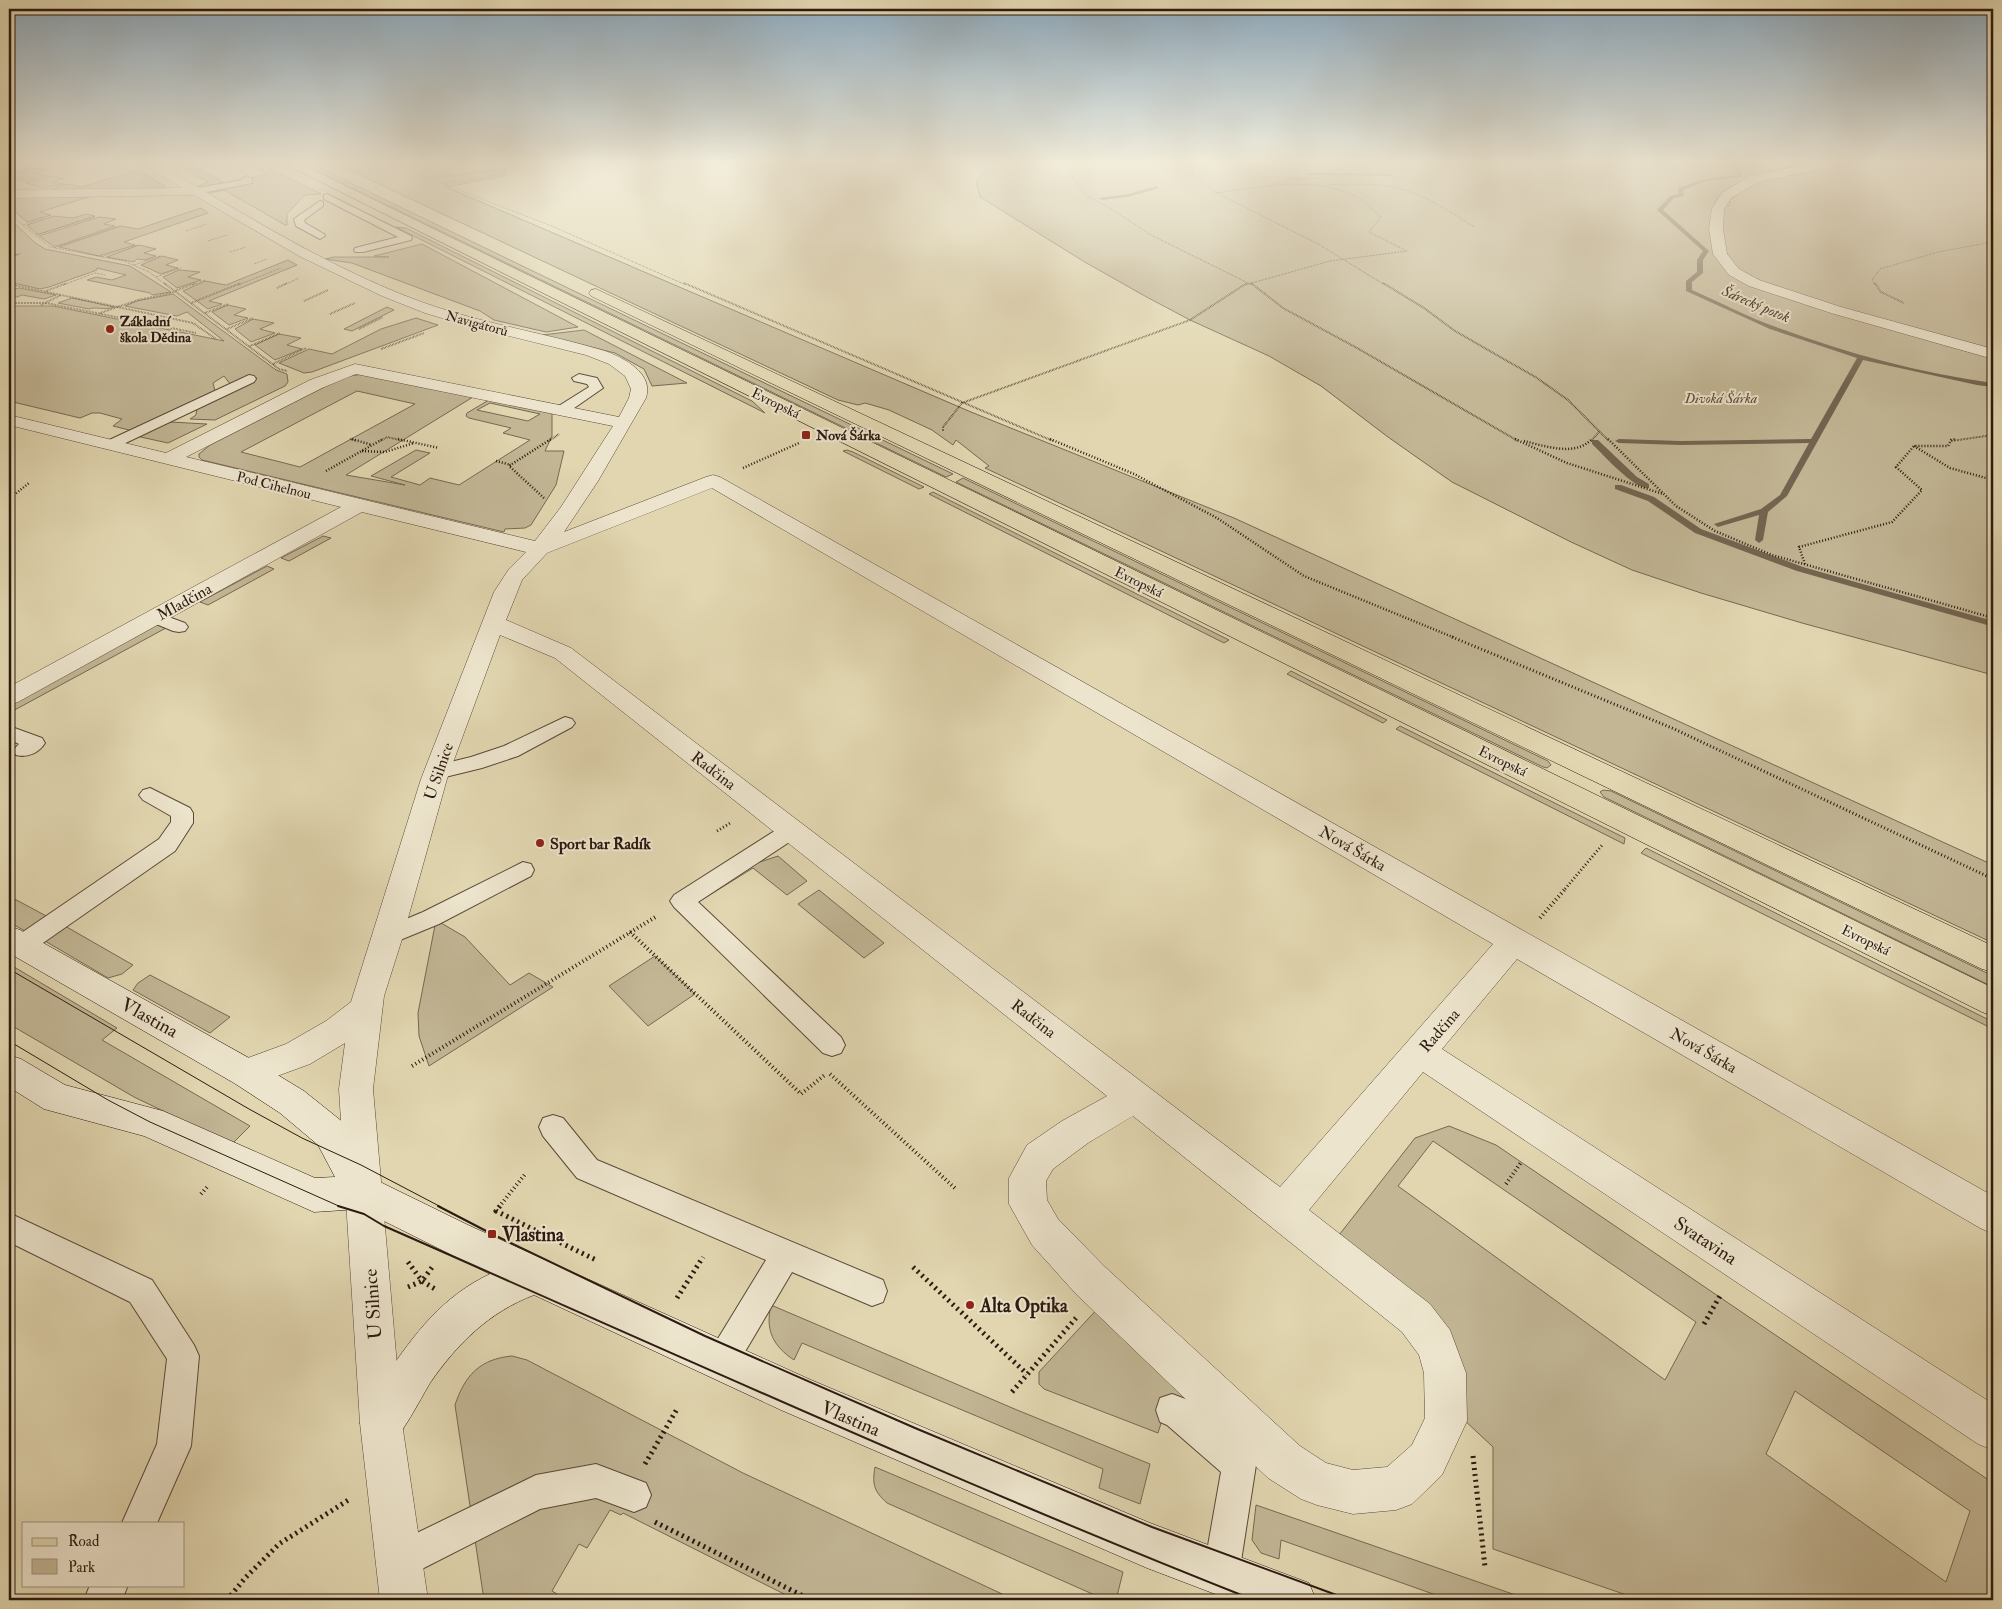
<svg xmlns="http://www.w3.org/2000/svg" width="2002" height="1609" font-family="'IM FELL Double Pica',serif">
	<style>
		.green { fill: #c2b695; stroke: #776852; fill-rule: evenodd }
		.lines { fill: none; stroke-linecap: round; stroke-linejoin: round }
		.stream { fill: #736450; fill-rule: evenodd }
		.lane-casing { stroke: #594938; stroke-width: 2 }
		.street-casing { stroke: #594938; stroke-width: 1 }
		.secondary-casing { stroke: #2c1a10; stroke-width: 1 }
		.primary-casing { stroke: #2c1a10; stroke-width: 1 }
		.path-far5 { stroke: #2c1a10; stroke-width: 1; stroke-dasharray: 0.5 1; stroke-linecap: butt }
		.path-far4 { stroke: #2c1a10; stroke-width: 2; stroke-dasharray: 0.5 1; stroke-linecap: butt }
		.path-far3 { stroke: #2c1a10; stroke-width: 2.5; stroke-dasharray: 1 2; stroke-linecap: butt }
		.path-far2 { stroke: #2c1a10; stroke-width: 3; stroke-dasharray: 1 2.5; stroke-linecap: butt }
		.path-far1 { stroke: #2c1a10; stroke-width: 4; stroke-dasharray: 1 3; stroke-linecap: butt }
		.path { stroke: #2c1a10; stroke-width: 5; stroke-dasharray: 2 4; stroke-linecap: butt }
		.lane { fill: #ece4cc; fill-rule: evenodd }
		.street { fill: #ece4cc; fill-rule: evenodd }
		.secondary { fill: #ece4cc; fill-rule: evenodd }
		.primary { fill: #e1d6b0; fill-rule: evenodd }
		.tram-far1 { stroke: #2c1a10; stroke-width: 1 }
		.tram { stroke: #2c1a10; stroke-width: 2 }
		.poi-dot { fill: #8f2418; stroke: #ece4cc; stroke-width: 2 }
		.labels { text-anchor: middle; stroke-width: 4; stroke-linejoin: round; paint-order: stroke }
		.far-poi-label { font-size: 14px; font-weight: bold; fill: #2c1a10; stroke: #ece4cc; text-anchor: start }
		.far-street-label { font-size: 14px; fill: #2c1a10; stroke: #ece4cc }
		.far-park-label { font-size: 14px; font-style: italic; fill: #594938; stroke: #ece4cc }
		.far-water-label { font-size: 15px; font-style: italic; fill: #564535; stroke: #ece4cc }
		.street-label { font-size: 16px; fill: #2c1a10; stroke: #ece4cc }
		.poi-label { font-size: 16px; font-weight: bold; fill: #2c1a10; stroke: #ece4cc; text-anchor: start }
		.near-street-label { font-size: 19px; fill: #2c1a10; stroke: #ece4cc }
		.near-poi-label { font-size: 19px; font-weight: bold; fill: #2c1a10; stroke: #ece4cc; text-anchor: start }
	</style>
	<rect width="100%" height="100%" fill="#e1d6b0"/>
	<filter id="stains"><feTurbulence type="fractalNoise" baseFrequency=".004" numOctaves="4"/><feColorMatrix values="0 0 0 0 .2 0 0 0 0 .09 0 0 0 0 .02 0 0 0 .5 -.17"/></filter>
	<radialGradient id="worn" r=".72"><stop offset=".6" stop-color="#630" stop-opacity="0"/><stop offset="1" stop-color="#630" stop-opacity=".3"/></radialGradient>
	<path class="green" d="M170,161H185L225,183L268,174L244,161H255L321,194L305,195L287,214V225H285L224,190L211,193L198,186L208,182Z
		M297,161H305L953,474L946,477Z
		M330,161H413L443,173L455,175L507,168L504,176L446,187L971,412L1234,518L1993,865V943L985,468L989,466L956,440L953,445L932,430L889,410L865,403L858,405L838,400Z
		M992,161H1832C1801,167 1729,173 1714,203L1729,206L1730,200L1751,184L1768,179L1861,161H1993V675L1802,623L1701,593L1632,570L1571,542L1452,482L1388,437L1321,386L1269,356L1190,320L1143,295L1083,261L980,197L976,182Z
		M33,168L48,170L36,173L46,175L23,181L9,178V174Z
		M138,170L165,186L157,189L62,191L53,189L66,184L82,187Z
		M48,176L64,178L53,182L63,184L44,188L26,183Z
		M98,194L40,212L51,215L27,222L9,207V196Z
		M201,208L208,213L124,242L135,245L99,256L59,247L121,226L138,229Z
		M86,214L95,216L40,234H37L27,225L54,216L73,218Z
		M99,217L116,219L104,224L115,226L57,246H53L39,236Z
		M9,218L34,242L45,249L130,266L171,292L152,295L150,293L87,280L96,277L112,280L126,275L97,268V270L49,287L40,289L9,282V257L20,254L9,256Z
		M396,227L406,228L752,401L765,413Z
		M422,244L578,327L546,332L494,320L480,311L352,263L325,259L334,257H389L374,256Z
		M139,245L156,249L144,253L156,256L146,260L137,259L134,262L107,257Z
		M162,256L178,260L166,265L178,268L161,274L141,265Z
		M288,260L297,265L209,301L222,304L208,309L183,291L205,281L226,285Z
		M179,270L200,272L188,277L201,280L177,288L163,277Z
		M19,288L56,295L44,299L22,295L9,300V290Z
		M173,294L276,370L287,374L288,382L285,386L215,420L190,419L196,415L197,408L257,378L250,377L231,385L224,376L213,383L216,395L133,431L113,426L122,419L100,413H92L80,418L9,401V306H53L224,341L187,312L177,316L125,306L137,301Z
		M72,298L114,307C104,311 97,306 89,309L58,303Z
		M228,305L246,309L234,315L248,318L229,325L212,312Z
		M387,307L394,310L352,331L344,329Z
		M416,318L438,325L312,372L304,373L279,363L309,349L332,354L381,329Z
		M253,319L274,323L260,329L275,333L251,342L235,329Z
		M584,330L687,383L652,386L644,369L615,353L542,335Z
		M279,334L301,338L287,345L302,349L275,360L255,345Z
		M363,374L473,397L346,475L405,485L371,476L416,450L430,453L391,477L420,485L430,478L459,485L530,440L503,433L511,428L469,418L466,416L467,413L489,400L552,413V436L545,451H564L556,485L531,525L525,528L505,529L504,532L202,460L199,457V454L210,445L344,377ZM357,391L415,404L300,467L241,452ZM490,403L540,414L528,421L477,410Z
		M170,422L207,424L168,443L136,436Z
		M847,450L853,452L924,487L919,489L843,451Z
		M963,478L1548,761L1551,765L1547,768L1543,767L956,482Z
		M933,492L1229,640L1224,643L929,494Z
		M323,536L331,538L289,561L281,558Z
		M267,566L274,569L208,605L200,602Z
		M159,624L166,628L9,713V705Z
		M1291,671L1387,720L1383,723L1287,674Z
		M1400,726L1625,838L1624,844L1396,729Z
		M1603,790L1611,791L1993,976V987L1604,797L1600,792Z
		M1646,848L1993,1022V1029L1641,853Z
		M778,856L807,881L787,895L753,868L700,901L697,898L748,866Z
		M819,890L884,943L864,958L798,904Z
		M9,896L50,918L25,931L9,922Z
		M436,920L465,937L510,985L529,973L553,987L429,1066L419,1036L418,1013Z
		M65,926L133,965L122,974L108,978L45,941Z
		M655,956L695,994L648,1026L609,986Z
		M9,964L117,1028L102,1040L250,1126L232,1144L134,1097L9,1024Z
		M150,975L230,1017L210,1033L133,990L138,983Z
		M1449,1126L1496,1145L1993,1483V1600H1641L1493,1549V1447L1463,1419L1452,1349L1332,1244L1415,1138ZM1433,1141L1696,1322L1665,1380L1398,1186ZM1795,1391L1970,1511L1946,1582L1766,1454Z
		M771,1305L1017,1410L1150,1464L1140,1504L1099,1488L1103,1469L802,1343L794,1360C773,1346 765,1330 771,1305Z
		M1100,1306L1198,1403L1166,1407L1158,1433L1044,1389L1039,1384V1372Z
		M512,1356L527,1360L743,1473L1015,1600H796L623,1513L621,1515L610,1510L587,1548L579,1544L552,1591L567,1600H484L455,1405C465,1375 480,1359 512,1356Z
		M875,1467L1123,1572L1116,1600H1106L887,1503C874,1491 872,1485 875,1467Z
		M1256,1505L1530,1600H1450L1281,1540L1279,1559L1261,1553L1252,1540Z"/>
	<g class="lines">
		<path class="stream" d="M1745,161H1790L1746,163L1735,166L1741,170V177L1706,181L1683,190L1684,196L1674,198L1663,210L1709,251L1703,260V273L1692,282V290C1720,302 1747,317 1776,327C1846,353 1919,373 1993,383V387L1977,385L1863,360L1787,496L1768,512L1763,540L1759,543L1755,540L1759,515L1718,527L1714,524L1761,509L1780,495L1809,443L1681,445L1619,443L1615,441L1619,439L1681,441L1811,439L1857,358L1770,329L1686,291V281L1697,272V260L1703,251L1657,210L1670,196L1679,194L1678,188L1705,179L1737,175V171L1729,166Z
			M1874,161H1936V163L1934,164Z
			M1307,173L1390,174L1392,175L1390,176L1309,175Z
			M1157,186L1159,188L1128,197L1102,200L1099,198L1128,194Z
			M1592,440H1598L1637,477L1649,484V488C1633,489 1604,455 1592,444Z
			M1615,485H1621L1654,497L1701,529L1803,567L1993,621V625H1987L1797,571L1695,533L1648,501L1615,489Z"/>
		<defs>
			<path id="lane" d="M246,176L252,179V183L197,194L192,191L197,188L242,180Z
				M327,194L411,236L412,238L411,240L363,252H355L354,250L355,248L398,237L324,199V195Z
				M320,201L323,202V206L304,220L305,223L324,234L325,236L320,239L296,226L294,219Z
				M579,374L597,378L603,388L567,413H557L555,410L557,407L589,387L587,384L574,381L572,378Z
				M249,375L254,376L256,379L254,382L115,448H105L103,445L105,442Z
				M155,612L185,623L188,627L185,631L179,632L173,631L149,621L146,617L149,613Z
				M565,717L572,719L575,723L572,727L518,756L482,768L437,779L430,777L427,772L430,767L471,757L504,746Z
				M9,726L42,738L45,743C39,753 27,758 16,755L13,750L19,744L9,739Z
				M150,788L190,808L193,813V823L175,851L30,952L22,954L14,952L10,945L14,938L159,839L171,822V816L143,800L139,795L143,790Z
				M792,822L800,825L803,830L800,835L698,902L841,1037L845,1045L841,1053L832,1056L823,1053L674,907L670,901L674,895L784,825Z
				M523,862L531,864L534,870L531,876L439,924L388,945L380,942L376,936L380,930L423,912Z
				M553,1115L563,1118L597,1160L883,1280L887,1291L883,1302L872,1306L792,1272L733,1372L722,1377L711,1372L706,1361L711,1350L766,1260L577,1178L543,1136L539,1127L543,1118Z
				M9,1213L152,1280L194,1345L199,1356L191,1446L157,1523H122L157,1444L167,1359L130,1302L9,1242Z
				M1172,1394L1191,1401L1251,1453L1256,1465L1239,1574L1234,1587L1221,1592L1208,1587L1203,1574L1221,1472L1167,1425L1160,1422L1156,1410L1160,1398Z
				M596,1464L646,1483L651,1495L646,1507L634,1512L596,1498L540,1509L412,1574L399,1579L386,1574L381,1561L386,1548L536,1475Z
				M90,1585H128L122,1600H84Z"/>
			<path id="street" d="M138,161H152C244,213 335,273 436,307C491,325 549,334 605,351C624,358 654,373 646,398L598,481L564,532L706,477L713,475L720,477L1993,1196V1234L1980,1228L1517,959L1442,1049L1993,1404V1450L1978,1444L1423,1072L1309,1210L1430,1304L1450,1330L1466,1373L1467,1421L1442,1475L1412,1504L1396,1510L1353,1514L1317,1505L1301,1499L1268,1478L1076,1294L1032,1245L1009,1204V1178L1027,1145L1062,1121L1107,1096L555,658L500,635L447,779L403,936L384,996L373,1089L402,1423L428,1600H380L360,1423L339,1089L345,1043L310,1064L258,1083L246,1087L234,1083L229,1073L234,1063L286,1044L326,1021L351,1002L421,779L494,592L509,569L526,552L362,512L18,702L9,705V687L341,507L9,425V415L166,453L310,380L355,364L619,417L629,398L631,389L625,376L609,364L586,355L469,326L425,313L382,296L299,256L194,195L9,198V190L182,188ZM356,374L613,426L561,507L535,541L186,457L322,388ZM712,488L1493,944L1280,1187L571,648L506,620L522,580L547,553ZM1133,1116L1402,1332L1419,1355L1424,1373L1425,1418L1412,1445L1387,1467L1353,1470L1326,1463L1300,1446L1104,1266L1058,1219L1047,1200L1046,1181L1053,1169L1088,1143Z
				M1828,161H1851L1845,164L1758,182L1731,198L1724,209L1723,229L1727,254L1739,269L1759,280L1841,307L1993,349V359L1831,313L1749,286L1729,275L1713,254L1709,229L1712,209L1722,193L1750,176Z"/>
			<path id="secondary" d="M9,926L20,930L258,1063L304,1091L344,1123L376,1180L470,1226L811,1380L1150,1523L1309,1583L1316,1600H1231L1147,1568L781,1410L534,1295C489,1312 457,1344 430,1383C424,1393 402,1434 395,1439C391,1441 385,1443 381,1444L366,1438L360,1423C367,1406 376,1391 386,1376C414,1334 443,1296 490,1274L360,1209L314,1212L144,1136L44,1109L9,1087V1055L21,1059L65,1085L163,1111L315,1178L335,1177L318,1145L280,1113L234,1083L9,953Z"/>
			<path id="primary" d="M279,161H294L1993,988V1016L1982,1012Z
				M596,289L1993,946V972L1982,969L591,296L589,293L591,290Z"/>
		</defs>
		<use href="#lane" class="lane-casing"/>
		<use href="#street" class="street-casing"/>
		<use href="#secondary" class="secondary-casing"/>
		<use href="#primary" class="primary-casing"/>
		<path class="path-far5" d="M385,161L554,227L686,285
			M1069,161L1066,168L1086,195L1115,211L1151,235L1252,285
			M1191,161L1194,176L1215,192L1318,244L1385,285
			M91,165L106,161
			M24,169L31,167
			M443,183L483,178L550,161
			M1274,184L1289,180L1320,178
			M1327,185C1355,184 1385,182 1411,192C1434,200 1454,215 1475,227
			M1216,193C1262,187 1314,175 1357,197C1366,202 1373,211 1381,217L1369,232L1407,251L1330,261L1245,285
			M14,218L50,247L124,261L149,272L166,285
			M23,225L44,218
			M186,231L207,224
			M36,235L95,217
			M208,241L227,235
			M54,248L119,226
			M230,252L246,247
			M9,256L18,254
			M101,257L138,245
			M254,264L267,259
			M134,265L160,256
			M156,277L181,268
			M9,284L12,285
			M63,285L95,273L105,275
			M192,285L205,280
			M238,285L281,268
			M284,285L299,278
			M1875,285L1872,280L1880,269L1938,252L1993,242"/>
		<path class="path-far4" d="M164,283L279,369L287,371
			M684,283L1053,441
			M1251,283L1283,308L1357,348L1518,441
			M1383,283L1424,308L1455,331L1537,378L1568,400L1609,441
			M1875,283L1881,292L1904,303
			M9,284L193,323L216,339
			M277,288L287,283
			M46,291L67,283
			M175,291L196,283
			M304,301L328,290
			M9,303H46L196,333
			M191,303L241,283
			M41,305L61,295
			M100,313L138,300L175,292
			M205,313L228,304
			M330,314L355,303
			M152,326L171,318
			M227,329L253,318
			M359,329L383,317
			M250,346L280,333
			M381,349L424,333
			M273,364L306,348
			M943,431V427L962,403L1190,320L1247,283
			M350,439L356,441
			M380,441L387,437L404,441
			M549,441L559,434
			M1591,441L1600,431
			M1951,441L1993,435"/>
		<path class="path-far3" d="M352,439L372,445
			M398,439L439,448
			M1050,439L1134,474L1217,518L1304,576L1455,638
			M1515,439L1567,463L1663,494
			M1608,439L1676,506L1715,531L1772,555L1993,618
			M1524,441C1545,446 1575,457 1592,439
			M1914,446L1950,468L1993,480
			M362,451L385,452L414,443
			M496,461L511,465
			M743,468L799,443
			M326,471L383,439
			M544,498L509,466L551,439
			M9,499L29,483
			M1805,564L1799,547L1892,522L1922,490L1896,467L1914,446H1948L1951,440L1956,439"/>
		<path class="path-far2" d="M1452,637L1672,728L1993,879
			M717,831L732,822
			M1565,889L1603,844"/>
		<path class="path-far1" d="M1540,918L1566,888
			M630,932L801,1094L826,1074
			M412,1066L657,916
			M830,1074L957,1190
			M1506,1184L1522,1161
			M201,1194L208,1186
			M499,1207L526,1173"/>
		<path class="path" d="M500,1206L496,1211L596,1260
			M408,1262L422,1281L435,1289
			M913,1267L1027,1374
			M408,1287L422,1281L433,1266
			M677,1298L703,1257
			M1704,1324L1721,1294
			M1012,1392L1076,1318
			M1473,1456L1485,1567
			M645,1464L677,1409
			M655,1522L811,1600
			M227,1600L246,1577L279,1544L350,1499"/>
		<use href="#lane" class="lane"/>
		<use href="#street" class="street"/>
		<use href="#secondary" class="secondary"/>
		<use href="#primary" class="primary"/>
		<path class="tram-far1" d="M9,969L249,1109L302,1138L361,1165L441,1207
			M9,1041L108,1100L150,1122L341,1207"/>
		<path class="tram" d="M338,1206L364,1214L384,1226C673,1353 960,1484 1254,1600
			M438,1206L492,1234L705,1336L915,1428L1152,1527L1350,1600"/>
	</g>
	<linearGradient id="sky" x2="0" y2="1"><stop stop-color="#8ca8bc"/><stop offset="0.42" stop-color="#f2eddb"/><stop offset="1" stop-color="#f2eddb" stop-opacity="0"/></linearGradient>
	<rect width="2002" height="386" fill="url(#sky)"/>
	<g class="poi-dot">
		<circle cx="110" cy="329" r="5"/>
		<rect x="801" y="430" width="10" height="10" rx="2.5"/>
		<circle cx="540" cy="843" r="5"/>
		<rect x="487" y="1229" width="10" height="10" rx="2.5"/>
		<circle cx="970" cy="1305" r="5"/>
	</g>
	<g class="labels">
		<g class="far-poi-label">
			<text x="120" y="326">Základní<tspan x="120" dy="16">škola Dědina</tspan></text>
			<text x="816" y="440">Nová Šárka</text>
		</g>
		<g class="far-street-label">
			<text transform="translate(477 323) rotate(15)" y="5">Navigátorů</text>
			<text transform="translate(776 403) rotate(26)" y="5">Evropská</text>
			<text transform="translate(274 485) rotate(14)" y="5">Pod Cihelnou</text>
			<text transform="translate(1139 582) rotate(26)" y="5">Evropská</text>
			<text transform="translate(1503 761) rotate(26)" y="5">Evropská</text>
			<text transform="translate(1866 940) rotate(26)" y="5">Evropská</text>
		</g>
		<g class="far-park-label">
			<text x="1721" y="403">Divoká Šárka</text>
		</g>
		<g class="far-water-label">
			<text transform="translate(1756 304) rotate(23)" y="5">Šárecký potok</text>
		</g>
		<g class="street-label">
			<text transform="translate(184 601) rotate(-29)" y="6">Mladčina</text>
			<text transform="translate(714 770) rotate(38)" y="6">Radčina</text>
			<text transform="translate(438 771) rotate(-71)" y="6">U Silnice</text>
			<text transform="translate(1353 848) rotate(30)" y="6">Nová Šárka</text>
			<text transform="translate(1034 1018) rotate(38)" y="6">Radčina</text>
			<text transform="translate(1439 1030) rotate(-49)" y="6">Radčina</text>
			<text transform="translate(1704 1050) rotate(30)" y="6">Nová Šárka</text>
		</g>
		<g class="poi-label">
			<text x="550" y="849">Sport bar Radík</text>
		</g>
		<g class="near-street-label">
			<text transform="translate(150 1017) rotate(29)" y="7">Vlastina</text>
			<text transform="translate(1706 1240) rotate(33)" y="7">Svatavina</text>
			<text transform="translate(372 1304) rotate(-94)" y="7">U Silnice</text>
			<text transform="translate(851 1418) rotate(23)" y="7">Vlastina</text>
		</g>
		<g class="near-poi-label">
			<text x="502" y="1241">Vlastina</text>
			<text x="980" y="1312">Alta Optika</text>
		</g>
	</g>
	<rect width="2002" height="1609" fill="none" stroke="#e1d6b0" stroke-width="30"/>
	<rect x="10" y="10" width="1982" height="1589" fill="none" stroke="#2c1a10" stroke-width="2.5"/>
	<rect x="15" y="15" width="1972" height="1579" fill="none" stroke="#2c1a10"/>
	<rect x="22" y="1522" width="162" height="65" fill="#ece4cc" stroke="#9f9381"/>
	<rect x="32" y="1538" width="25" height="8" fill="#e1d6b0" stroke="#9f9381"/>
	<text x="68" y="1546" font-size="15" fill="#2c1a10">Road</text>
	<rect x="32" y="1559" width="25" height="15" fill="#c2b695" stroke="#9f9381"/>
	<text x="68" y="1572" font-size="15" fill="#2c1a10">Park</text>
	<rect width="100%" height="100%" filter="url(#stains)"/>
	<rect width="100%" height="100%" fill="url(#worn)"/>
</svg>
